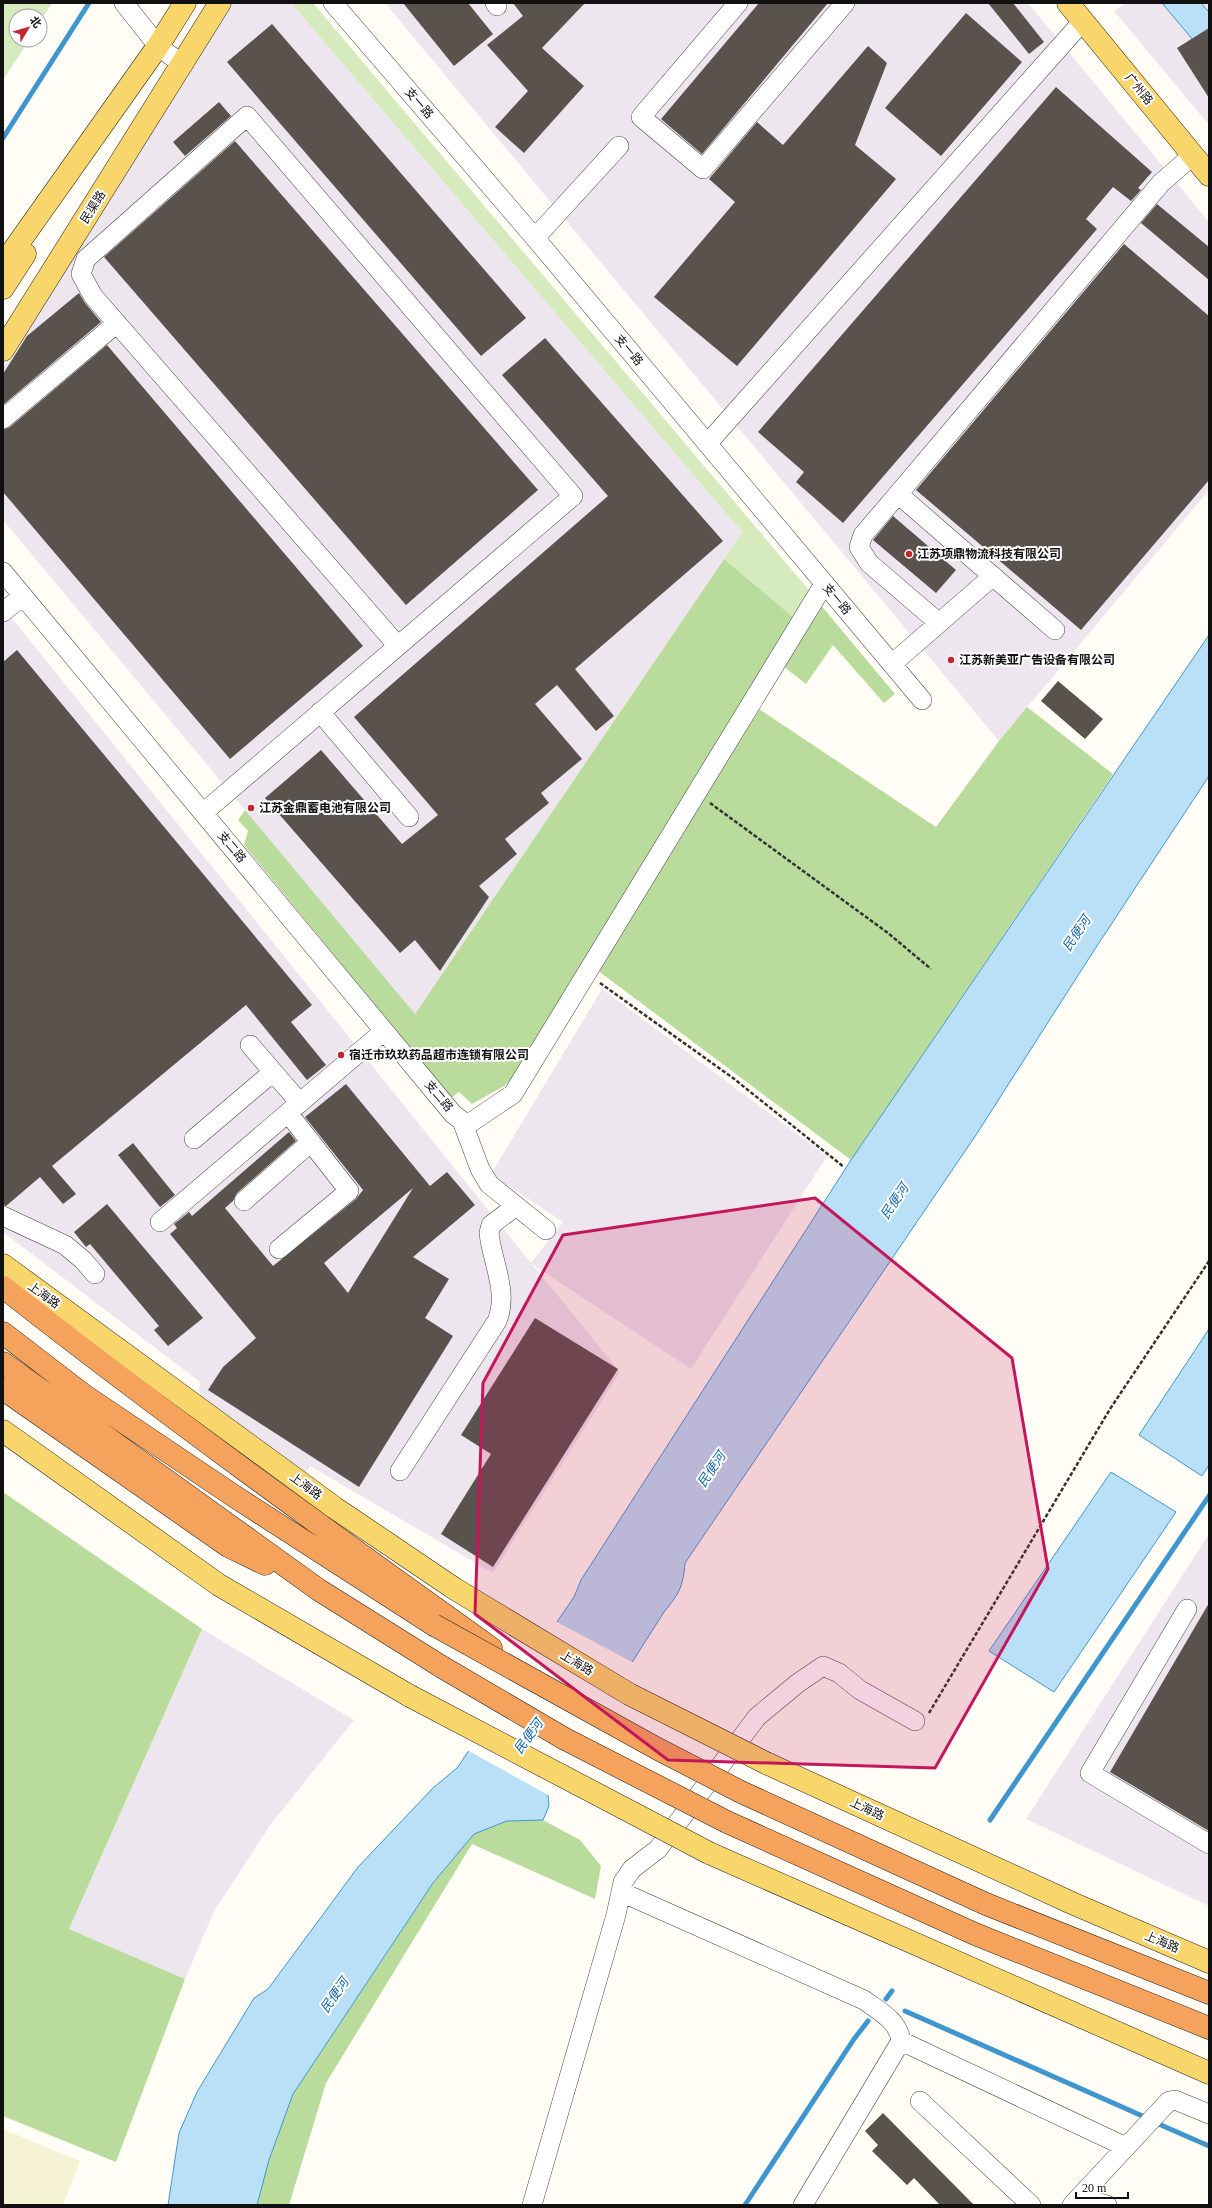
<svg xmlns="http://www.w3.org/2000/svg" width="1212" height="2208" font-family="'Times New Roman','Noto Sans SC',serif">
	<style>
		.industrial { fill: #eee6ef }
		.farmland { fill: #f6f3d4 }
		.green { fill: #d5ebbd }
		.forest { fill: #b9dc9c }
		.water { fill: #b9e0f7; stroke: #3f96cf }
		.pier { fill: #fffdf5 }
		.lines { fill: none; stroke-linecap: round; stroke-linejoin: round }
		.stream { stroke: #3f96cf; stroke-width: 5 }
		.building { fill: #5a524d; fill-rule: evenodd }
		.minor-casing { stroke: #444; stroke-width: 20 }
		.major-casing { stroke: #222; stroke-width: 23 }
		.highway-casing { stroke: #222; stroke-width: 23 }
		.path { stroke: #333; stroke-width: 2.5; stroke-dasharray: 4 2; stroke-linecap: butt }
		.minor { stroke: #fff; stroke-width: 19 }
		.major { stroke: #f9d66b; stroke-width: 22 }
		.highway { stroke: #f5a25d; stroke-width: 22 }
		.major-bridge-casing { stroke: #222; stroke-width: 23; stroke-linecap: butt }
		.highway-bridge-casing { stroke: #222; stroke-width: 23; stroke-linecap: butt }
		.major-bridge { stroke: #f9d66b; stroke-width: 22 }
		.highway-bridge { stroke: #f5a25d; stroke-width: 22 }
		.marked { fill: #c2185b; fill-opacity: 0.2; stroke: #c2185b; stroke-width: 3; stroke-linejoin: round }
		.poi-dot { fill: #c4262e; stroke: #fff; stroke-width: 1.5 }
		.labels { text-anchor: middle; stroke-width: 4; stroke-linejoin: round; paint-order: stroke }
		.street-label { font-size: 12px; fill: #111; stroke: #fff }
		.poi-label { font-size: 12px; font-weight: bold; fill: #111; stroke: #fff; text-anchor: start }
		.water-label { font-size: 13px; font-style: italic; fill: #1768a6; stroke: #fff }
	</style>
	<rect width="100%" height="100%" fill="#fffdf5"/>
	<path class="industrial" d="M234,3H291L742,532L415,1014L3,520V368Z
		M385,3H1028L1209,222V490L999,741Z
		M1126,3H1209V125L1114,11Z
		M3,607L531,1263L563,1222L491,1174L602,989L827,1156L691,1369L532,1264L620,1372L493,1573L310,1466L304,1476L198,1412L200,1382L3,1232Z
		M1209,1534V1906L1026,1819Z
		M202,1629L354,1720L271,1824L214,1911L185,1979L69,1929Z"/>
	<path class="farmland" d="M3,2129L80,2161L63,2205H3Z"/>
	<path class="green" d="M3,3H52L40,22V16H16V40H29L3,80Z
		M291,3H313L809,590L793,617L724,559L742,532Z"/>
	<path class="forest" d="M724,559L793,617L520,1071L504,1086L472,1104L459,1092L451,1098L244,845L248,831L238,820L245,810L415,1014Z
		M819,603L895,694L884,703L833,645L806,684L783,666Z
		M1027,707L1113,774L851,1160L597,970L759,709L936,827L999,741Z
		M3,1492L202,1629L69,1929L185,1979L116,2162L3,2116Z
		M543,1820L580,1840L601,1866L595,1899L472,1844L326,2083L289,2205H257L269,2160L293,2094L433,1883L474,1834L507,1821Z"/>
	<path class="water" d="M1162,3H1201L1209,12V59Z
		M1209,635V776L1093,952L976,1135L685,1563C683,1587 679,1594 664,1612L548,1795L549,1806L543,1820L507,1821L474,1834L433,1883L293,2094L269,2160L257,2205H168L179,2133L197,2092L254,1998L268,1989L358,1867L433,1788L457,1768L574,1597L581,1580L851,1160Z
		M1209,1329V1465L1202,1476L1139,1435Z
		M1111,1472L1176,1512L1054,1692L989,1651Z"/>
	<path class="pier" d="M555,1621L634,1663L550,1796L467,1750Z"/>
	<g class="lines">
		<path class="stream" d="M3,138L89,3
			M990,1820L1209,1496
			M886,1999L892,1991
			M905,2011L1147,2118
			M1154,2122L1209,2146
			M745,2205L854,2039L868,2021"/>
	</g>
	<path class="building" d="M403,3H468L493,34L454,66Z
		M513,3H585L542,48L584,86L524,153L495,127L528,91L487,45L523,16Z
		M759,3H828L702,154L661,119Z
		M988,3H1013L1044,42L1029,54Z
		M966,13L1022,62L941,156L885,108Z
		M272,24L526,318L481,356L227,62Z
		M1209,28V98L1177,48Z
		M868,46L887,63L855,145L896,179L737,366L654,297L735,202L709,179L757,122L783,145Z
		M1056,87L1152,172L1138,188L1141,190L1131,201L1113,187L1086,219L1097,229L843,523L796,482L804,472L758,432Z
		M219,102L231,116L185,156L173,142Z
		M235,141L538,490L406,605L104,257Z
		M1157,204L1209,247V280L1141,223Z
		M1124,244L1209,316V480L1081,630L916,490Z
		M79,293L85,303L101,322L3,405V374L27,336Z
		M545,338L723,541L575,669L614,716L596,731L557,685L535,704L582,759L541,793L549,803L505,839L517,854L479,886L489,897L440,971L415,940L400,953L265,798L321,750L402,844L438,815L354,717L608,496L502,375Z
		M107,345L363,646L230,759L3,492V430L10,427Z
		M893,516L956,570L936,593L873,540Z
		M17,650L312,1005L291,1022L326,1065L307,1080L246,1005L52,1166L76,1194L63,1204L40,1177L6,1206L3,1205V662Z
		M1058,681L1103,719L1085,739L1041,701Z
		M346,1084L430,1186L447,1172L475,1205L413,1257L449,1279L425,1318L453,1336L359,1487L208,1390L223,1367L256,1338L170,1234L177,1228L174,1224L189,1212L192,1216L289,1132L296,1141L237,1193L233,1201L225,1208L273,1266L356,1199L363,1190L305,1117ZM413,1188L348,1293L324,1263Z
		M133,1143L175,1195L160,1207L118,1155Z
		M107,1204L203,1318L168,1346L154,1330L159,1326L90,1244L86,1247L74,1232Z
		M535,1318L618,1369L493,1567L441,1534L491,1454L461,1435Z
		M1209,1603V1831L1110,1772Z
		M883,2113L974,2205H940L914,2178L907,2185L872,2151L878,2145L865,2131Z"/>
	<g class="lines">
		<defs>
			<path id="minor" d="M124,3L158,46L183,65
				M333,3L535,238L922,700
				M495,3L497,6
				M738,3L641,117L703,169L845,3
				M535,238L619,146
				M3,419L117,323
				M707,444L1083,21
				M898,494L863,535L859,547L869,563L939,623
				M3,572L453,1114L462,1121L480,1169L489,1184L546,1230
				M3,612L23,596
				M1055,630L898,494L1161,183L1193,155
				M892,664L993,576
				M320,712L409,817
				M203,813L573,496L247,116L86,259L81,274L93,296L398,646
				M250,1045L300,1103
				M462,1121L470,1123L513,1094L824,584
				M194,1139L273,1072
				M244,1201L311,1142
				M3,1216L65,1245L83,1260L95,1274
				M160,1222L384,1031
				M279,1249L349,1191L288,1113
				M400,1471L497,1321C509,1292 492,1262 489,1233L491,1225L516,1206
				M1187,1609L1090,1773L1209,1844
				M621,1892L864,2000C880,2012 898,2020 901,2041L803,2205
				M901,2041L1126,2147
				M920,2101L1031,2205
				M1080,2197L1107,2205
				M532,2205L616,1915L623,1882L632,1869L658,1849L757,1717L798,1683L823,1666L839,1673L860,1690L915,1721
				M1072,2205L1169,2101L1175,2100L1209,2114"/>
			<path id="major" d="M1068,3L1209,175
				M3,265L158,46L185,3
				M3,288L25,254
				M3,350L220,3
				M3,1265L335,1508L455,1589
				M3,1431L219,1585L410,1696
				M766,1763L1074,1904L1209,1962
				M709,1853L1209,2073"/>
			<path id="highway" d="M3,1287C162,1412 326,1530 491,1648
				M3,1333L85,1396L237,1498L434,1625
				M3,1363L319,1590L442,1667
				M3,1389L228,1546L265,1564
				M741,1792L986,1904L1209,1993
				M727,1822L975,1934L1209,2028"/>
		</defs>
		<use href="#minor" class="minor-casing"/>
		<use href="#major" class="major-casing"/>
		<use href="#highway" class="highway-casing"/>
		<path class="path" d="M710,803L888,933L931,969
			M600,983L733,1078L844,1167
			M929,1713L1110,1409L1209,1261"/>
		<use href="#minor" class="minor"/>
		<use href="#major" class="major"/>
		<use href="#highway" class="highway"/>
		<defs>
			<path id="major-bridge" d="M455,1589L629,1694L766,1763
				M410,1696L709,1853"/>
			<path id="highway-bridge" d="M434,1625L656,1748L741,1792
				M442,1667L565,1739L727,1822"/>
		</defs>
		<use href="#major-bridge" class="major-bridge-casing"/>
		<use href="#highway-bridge" class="highway-bridge-casing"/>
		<use href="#major-bridge" class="major-bridge"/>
		<use href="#highway-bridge" class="highway-bridge"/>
	</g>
	<path class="marked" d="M815,1198L1012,1358L1048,1569L935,1768L668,1760L475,1614L483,1383L563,1235Z"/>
	<g class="poi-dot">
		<circle cx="909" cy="554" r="4"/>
		<circle cx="951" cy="660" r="4"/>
		<circle cx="251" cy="808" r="4"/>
		<circle cx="341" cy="1055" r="4"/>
	</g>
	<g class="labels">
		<g class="street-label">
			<text transform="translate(1139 89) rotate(51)" y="4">广州路</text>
			<text transform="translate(419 103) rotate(49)" y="4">支一路</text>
			<text transform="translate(93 207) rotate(-58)" y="4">民渠路</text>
			<text transform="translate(629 350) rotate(50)" y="4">支一路</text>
			<text transform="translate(837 599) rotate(50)" y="4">支一路</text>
			<text transform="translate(232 847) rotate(50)" y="4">支二路</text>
			<text transform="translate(439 1096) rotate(50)" y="4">支二路</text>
			<text transform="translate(44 1295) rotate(36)" y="4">上海路</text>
			<text transform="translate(306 1486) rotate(36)" y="4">上海路</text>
			<text transform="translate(577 1663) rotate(31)" y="4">上海路</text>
			<text transform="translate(867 1809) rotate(25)" y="4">上海路</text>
			<text transform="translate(1162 1942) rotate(23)" y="4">上海路</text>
		</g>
		<g class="poi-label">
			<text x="917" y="558">江苏项鼎物流科技有限公司</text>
			<text x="959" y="664">江苏新美亚广告设备有限公司</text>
			<text x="259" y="812">江苏金鼎蓄电池有限公司</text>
			<text x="349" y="1059">宿迁市玖玖药品超市连锁有限公司</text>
		</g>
		<g class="water-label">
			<text transform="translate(1076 933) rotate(-56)" y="5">民便河</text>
			<text transform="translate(894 1201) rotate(-56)" y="5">民便河</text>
			<text transform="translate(711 1469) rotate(-56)" y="5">民便河</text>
			<text transform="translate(528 1736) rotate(-54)" y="5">民便河</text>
			<text transform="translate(334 1995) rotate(-55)" y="5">民便河</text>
		</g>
	</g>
	<rect width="1212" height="2208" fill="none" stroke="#111111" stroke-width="8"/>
	<g transform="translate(28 28) rotate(52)"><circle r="19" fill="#ffffff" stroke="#a0a0a0"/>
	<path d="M0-3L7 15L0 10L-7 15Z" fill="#c4262e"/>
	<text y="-6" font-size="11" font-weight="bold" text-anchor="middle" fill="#111111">北</text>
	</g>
	<path d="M1076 2192v6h52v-6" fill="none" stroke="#111111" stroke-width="2"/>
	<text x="1082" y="2192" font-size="12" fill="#111111" stroke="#ffffff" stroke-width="3" paint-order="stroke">20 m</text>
</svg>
